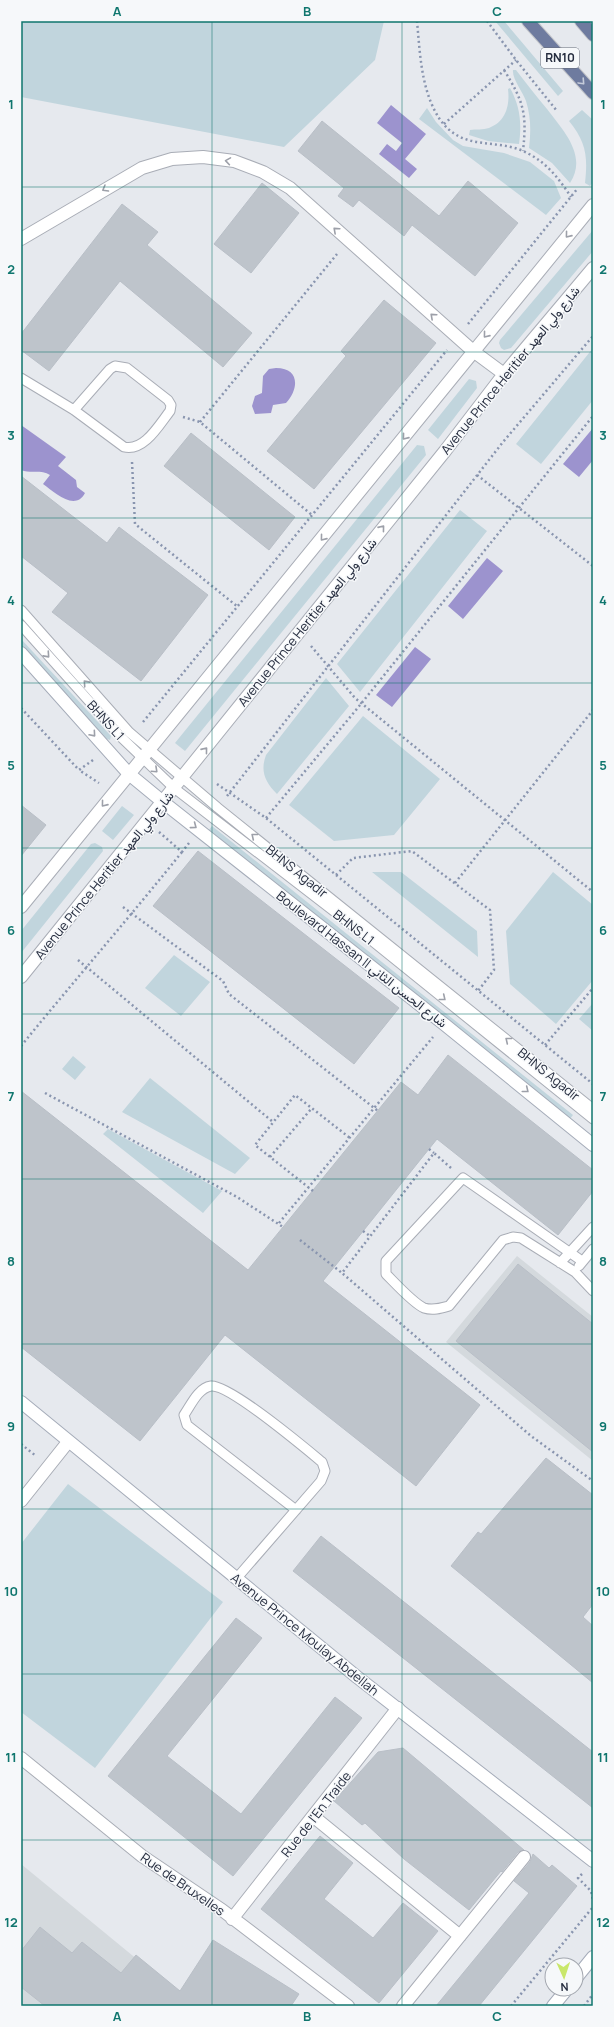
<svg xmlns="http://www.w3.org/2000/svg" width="614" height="2027" font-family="Manrope,Vazirmatn,sans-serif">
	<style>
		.built { fill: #d4d9dd }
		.green { fill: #c1d5dd }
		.water { fill: #9c93ce }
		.building { fill: #bec4cb; stroke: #b9bfc7 }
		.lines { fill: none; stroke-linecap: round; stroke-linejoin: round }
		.lane-casing { stroke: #a9adb6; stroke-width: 11 }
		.street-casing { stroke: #a9adb6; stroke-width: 14 }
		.secondary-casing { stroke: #a5acb9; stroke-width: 14 }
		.primary-casing { stroke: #c2c4c9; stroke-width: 14 }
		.path { stroke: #8995af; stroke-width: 2.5; stroke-dasharray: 2 3; stroke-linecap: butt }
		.lane { stroke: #fff; stroke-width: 9 }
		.street { stroke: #fff; stroke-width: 12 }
		.secondary { stroke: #fff; stroke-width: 12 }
		.primary { stroke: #6e7b9f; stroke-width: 12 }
		.oneway { stroke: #c6ccda }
		.oneway2 { stroke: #9da0a9 }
		.grid { fill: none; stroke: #0f766e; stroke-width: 1; stroke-opacity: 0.55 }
		.labels { text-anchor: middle; stroke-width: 3; stroke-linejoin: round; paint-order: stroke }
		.shield { fill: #f6f8fa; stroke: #646a77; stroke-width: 1 }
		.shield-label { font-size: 12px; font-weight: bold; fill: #262d3f }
		.street-label { font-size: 13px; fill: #262d3f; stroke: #f6f8fa }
		.neatline { fill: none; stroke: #0f766e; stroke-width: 1.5 }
		.grid-label { font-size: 13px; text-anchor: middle; font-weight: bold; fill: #0f766e }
	</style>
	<rect width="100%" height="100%" fill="#e6e9ee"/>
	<path class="built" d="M517,1256L593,1317V1461L446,1342Z
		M21,1864L194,2006H21Z"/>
	<path class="green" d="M21,21H384L375,60L284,147L21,97Z
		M495,21H504L563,91L558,96Z
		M513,70H516C526,83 536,96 547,109C563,130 588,156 570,183L552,163L529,148C531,132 531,117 526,101C523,92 512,79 513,70Z
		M510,88C520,106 522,123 519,144L488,141L469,135L470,130C476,129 483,130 489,128C506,122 510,105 508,89Z
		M427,108L436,122L453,140L463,146L504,153L530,162L554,181L561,198L546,215L419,119Z
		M582,110L593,120V182L590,186L585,183C588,156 586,142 569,121Z
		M593,230V251L511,348L504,350L501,348L499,343L500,340Z
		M593,348V400L541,464L516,444Z
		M469,379L476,381L477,388L438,439L428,430Z
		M417,445L424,446L426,455L185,751L175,743Z
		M460,510L487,531L360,692L337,664Z
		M21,639L111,736L110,740L107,739L21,647Z
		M326,678L349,706L277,794C265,782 260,771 266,755Z
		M363,716L440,779L394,835L334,841L289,805Z
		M122,806L134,815L113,840L102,831Z
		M212,826L573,1115L569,1120L208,831Z
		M95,843L102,847L103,851L21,953V931L91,844Z
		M372,872H401L477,931L478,957Z
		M553,872L593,905V980L556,1024L510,984L506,931Z
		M174,955L210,982L181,1016L145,988Z
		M593,1003V1031L579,1019Z
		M73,1056L86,1067L75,1080L62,1069Z
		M150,1078L250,1158L235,1174L122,1112Z
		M108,1129L222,1191L203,1213L103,1134Z
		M68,1484L223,1602L95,1768L21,1712V1544Z"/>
	<path class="water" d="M391,105L426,134L405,159L417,169L409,178L379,154L387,144L396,151L402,143L377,123Z
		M276,368C300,368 299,389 286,403L273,405L271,413L255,414L252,406L255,396L262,393L263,376L269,369Z
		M21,425L66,457L58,466L76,480L77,487L85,493C75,512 54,492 43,484L50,475C41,469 31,474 21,470Z
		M593,428V460L579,477L563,464Z
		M487,558L503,571L463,619L448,606Z
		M415,647L431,659L392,707L376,695Z"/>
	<path class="building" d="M322,121L439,216L468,181L518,223L475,276L412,225L404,236L359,200L353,207L338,196L344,188L298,151Z
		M262,183L299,213L251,273L214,244Z
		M122,204L158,232L147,245L252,333L223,367L120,281L49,371L21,350V334Z
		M384,300L436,343L314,489L267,451L346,356L341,351Z
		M191,433L295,517L269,550L164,466Z
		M21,476L107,543L119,527L208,595L141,681L52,612L68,593L21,556Z
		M21,805L46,825L21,856Z
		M198,851L399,1008L354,1064L153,906Z
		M448,1055L593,1170V1191L558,1235L437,1139L323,1281L480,1405L416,1486L225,1335L140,1441L21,1347V1091L248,1270L401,1082L418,1095Z
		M518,1264L593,1324V1452L456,1341Z
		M546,1458L593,1495V1604L583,1617L593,1626V1683L451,1566L478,1532L481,1534Z
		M321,1536L593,1752V1808L293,1571Z
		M236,1618L262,1638L167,1756L241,1814L335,1697L362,1718L233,1876L108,1776Z
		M403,1748L524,1850L518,1852L502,1872L501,1871L469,1910L404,1859L365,1823L362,1825L334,1801L378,1752Z
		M320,1836L353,1863L324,1899L373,1938L403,1903L438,1931L379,2003L261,1909Z
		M533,1854L549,1868L552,1865L577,1886L479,2006H436L529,1893L514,1881L530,1862Z
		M40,1927L72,1953L82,1942L121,1973L136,1955L180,1991L213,1940L299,1994L291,2006H45L21,1987V1951Z"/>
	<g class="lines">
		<defs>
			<path id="lane" d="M21,378L74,410L124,447C144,452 159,425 170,411L171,405L168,400L127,368L115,366L110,369L74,410
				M21,610L129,732L218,808L593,1109
				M21,625L122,738L174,788L366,936L593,1119
				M582,1261L463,1178L386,1261V1274C395,1283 413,1303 424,1308C433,1311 442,1308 449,1306L503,1240L513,1237L521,1238L575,1272L593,1291
				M560,1263L593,1227
				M579,1266L593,1249
				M236,1579L321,1481L325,1471L322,1462C305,1448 229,1384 211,1386C198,1388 191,1405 184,1415L187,1425L296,1510"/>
			<path id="street" d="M21,239L142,168L172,159L203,157L234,161L263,172L290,188L473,351L504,374
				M21,907L593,205
				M21,977L445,451L504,374L593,268
				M21,1501L68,1442
				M21,1758L142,1856L222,1910L348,2006
				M314,1817L460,1936
				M232,1919L398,1708
				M403,2006L524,1857"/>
			<path id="secondary" d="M21,653L129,774L163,802L444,1024L593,1145
				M21,1402L357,1677L593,1861
				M576,1978L593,1957
				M553,2006L567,1989"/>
			<path id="primary" d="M528,21L593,93
				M581,21L593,35"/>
		</defs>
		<use href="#lane" class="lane-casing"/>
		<use href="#street" class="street-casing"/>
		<use href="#secondary" class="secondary-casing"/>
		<use href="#primary" class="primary-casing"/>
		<path class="path" d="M417,21C420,53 421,90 439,118C463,154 498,136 529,154C548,164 560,180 571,197
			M487,21L516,60L557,111
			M504,70C524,102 527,114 523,151
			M444,124L516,60
			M468,324L578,188
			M183,417L200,422L312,515
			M200,422L337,254
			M132,462L135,524L238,607
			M477,475L593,566
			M311,646L355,698L593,892
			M21,708L79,770
			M143,722L447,350
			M93,760L79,770L99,783
			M217,784L266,818L593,1084
			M227,796L503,442L593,336
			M266,818L356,710L593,416
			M159,832L182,852L189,843
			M336,875L353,858L412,851L490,910L494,970L478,991
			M455,883L593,710
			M123,907L223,981L229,994L378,1111
			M78,960L273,1122
			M545,1045L593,988
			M21,1046C74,981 129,918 182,852
			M45,1093L237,1197L283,1227
			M429,1149L434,1153
			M270,1157L312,1108
			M451,1168L434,1153L342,1273L531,1436L593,1481
			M313,1191L255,1145L295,1095L350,1138
			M279,1223L433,1037
			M363,1231L370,1236
			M300,1240L342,1273
			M21,1444L36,1456
			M582,1874L578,1878L591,1891L593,1900
			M511,2006L593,1907
			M584,2006L593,1994"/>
		<use href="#lane" class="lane"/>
		<use href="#street" class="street"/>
		<use href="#secondary" class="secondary"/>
		<use href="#primary" class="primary"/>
	</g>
	<defs><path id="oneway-chevron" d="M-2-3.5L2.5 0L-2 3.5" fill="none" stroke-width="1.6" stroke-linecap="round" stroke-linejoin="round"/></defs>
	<use class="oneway" href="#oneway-chevron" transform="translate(582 82) rotate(47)"/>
	<g class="oneway2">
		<use href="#oneway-chevron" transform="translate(228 161) rotate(-171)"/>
		<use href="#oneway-chevron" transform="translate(105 189) rotate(150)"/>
		<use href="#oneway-chevron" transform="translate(336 230) rotate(-138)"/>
		<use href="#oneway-chevron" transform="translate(568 235) rotate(129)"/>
		<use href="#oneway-chevron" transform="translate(433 316) rotate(-138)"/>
		<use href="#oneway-chevron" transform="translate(486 335) rotate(129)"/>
		<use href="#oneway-chevron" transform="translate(405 437) rotate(129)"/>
		<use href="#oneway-chevron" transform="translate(382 528) rotate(-51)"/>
		<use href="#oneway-chevron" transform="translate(323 538) rotate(129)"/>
		<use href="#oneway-chevron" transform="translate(47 655) rotate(48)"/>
		<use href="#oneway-chevron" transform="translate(86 683) rotate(-132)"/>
		<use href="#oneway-chevron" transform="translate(93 734) rotate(49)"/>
		<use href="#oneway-chevron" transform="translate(205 750) rotate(-51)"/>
		<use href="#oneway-chevron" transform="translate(155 770) rotate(43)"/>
		<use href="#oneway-chevron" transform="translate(104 804) rotate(129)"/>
		<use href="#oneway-chevron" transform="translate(194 826) rotate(37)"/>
		<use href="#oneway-chevron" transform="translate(254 836) rotate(-141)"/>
		<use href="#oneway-chevron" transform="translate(443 998) rotate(39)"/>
		<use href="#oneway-chevron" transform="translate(508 1040) rotate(-141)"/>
		<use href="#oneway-chevron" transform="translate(526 1090) rotate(39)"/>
	</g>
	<path class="grid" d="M212,21V2006M402,21V2006M21,187H593M21,352H593M21,518H593M21,683H593M21,848H593M21,1014H593M21,1179H593M21,1344H593M21,1509H593M21,1674H593M21,1840H593"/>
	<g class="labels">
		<rect class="shield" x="541" y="48" width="38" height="20" rx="3"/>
		<g class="shield-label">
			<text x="560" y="62">RN10</text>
		</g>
		<g class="street-label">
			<text transform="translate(510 370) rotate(-51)" y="5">Avenue Prince Heritier شارع ولي العهد</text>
			<text transform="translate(307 622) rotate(-51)" y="5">Avenue Prince Heritier شارع ولي العهد</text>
			<text transform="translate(106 720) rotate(48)" y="5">BHNS L1</text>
			<text transform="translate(297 871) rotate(39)" y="5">BHNS Agadir</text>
			<text transform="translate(104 875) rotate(-51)" y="5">Avenue Prince Heritier شارع ولي العهد</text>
			<text transform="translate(354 927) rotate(38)" y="5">BHNS L1</text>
			<text transform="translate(362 959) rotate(38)" y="5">Boulevard Hassan II شارع الحسن الثاني</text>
			<text transform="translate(549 1074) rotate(39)" y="5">BHNS Agadir</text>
			<text transform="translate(305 1634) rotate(39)" y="5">Avenue Prince Moulay Abdellah</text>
			<text transform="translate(316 1814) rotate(-52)" y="5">Rue de l'En Traide</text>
			<text transform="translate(183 1884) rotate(35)" y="5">Rue de Bruxelles</text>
		</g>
	</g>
	<rect width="614" height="2027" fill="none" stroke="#f6f8fa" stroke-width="44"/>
	<g transform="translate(564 1977) rotate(177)"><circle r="19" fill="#f6f8fa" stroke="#a3a7af"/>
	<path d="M0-3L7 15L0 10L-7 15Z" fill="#c9e76b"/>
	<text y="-6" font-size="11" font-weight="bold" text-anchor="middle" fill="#262d3f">N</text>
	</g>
	<rect x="22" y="22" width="570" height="1983" class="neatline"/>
	<g class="grid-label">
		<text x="117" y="16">A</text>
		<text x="307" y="16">B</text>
		<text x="497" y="16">C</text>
		<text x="11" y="109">1</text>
		<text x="603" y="109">1</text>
		<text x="11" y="274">2</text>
		<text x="603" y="274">2</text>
		<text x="11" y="440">3</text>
		<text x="603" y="440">3</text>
		<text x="11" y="605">4</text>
		<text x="603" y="605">4</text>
		<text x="11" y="770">5</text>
		<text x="603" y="770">5</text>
		<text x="11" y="935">6</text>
		<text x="603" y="935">6</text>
		<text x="11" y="1101">7</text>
		<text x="603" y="1101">7</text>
		<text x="11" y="1266">8</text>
		<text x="603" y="1266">8</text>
		<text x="11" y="1431">9</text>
		<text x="603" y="1431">9</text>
		<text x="11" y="1596">10</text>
		<text x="603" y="1596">10</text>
		<text x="11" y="1762">11</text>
		<text x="603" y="1762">11</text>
		<text x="11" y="1927">12</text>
		<text x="603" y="1927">12</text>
		<text x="117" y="2021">A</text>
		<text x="307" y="2021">B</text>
		<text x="497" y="2021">C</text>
	</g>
</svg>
